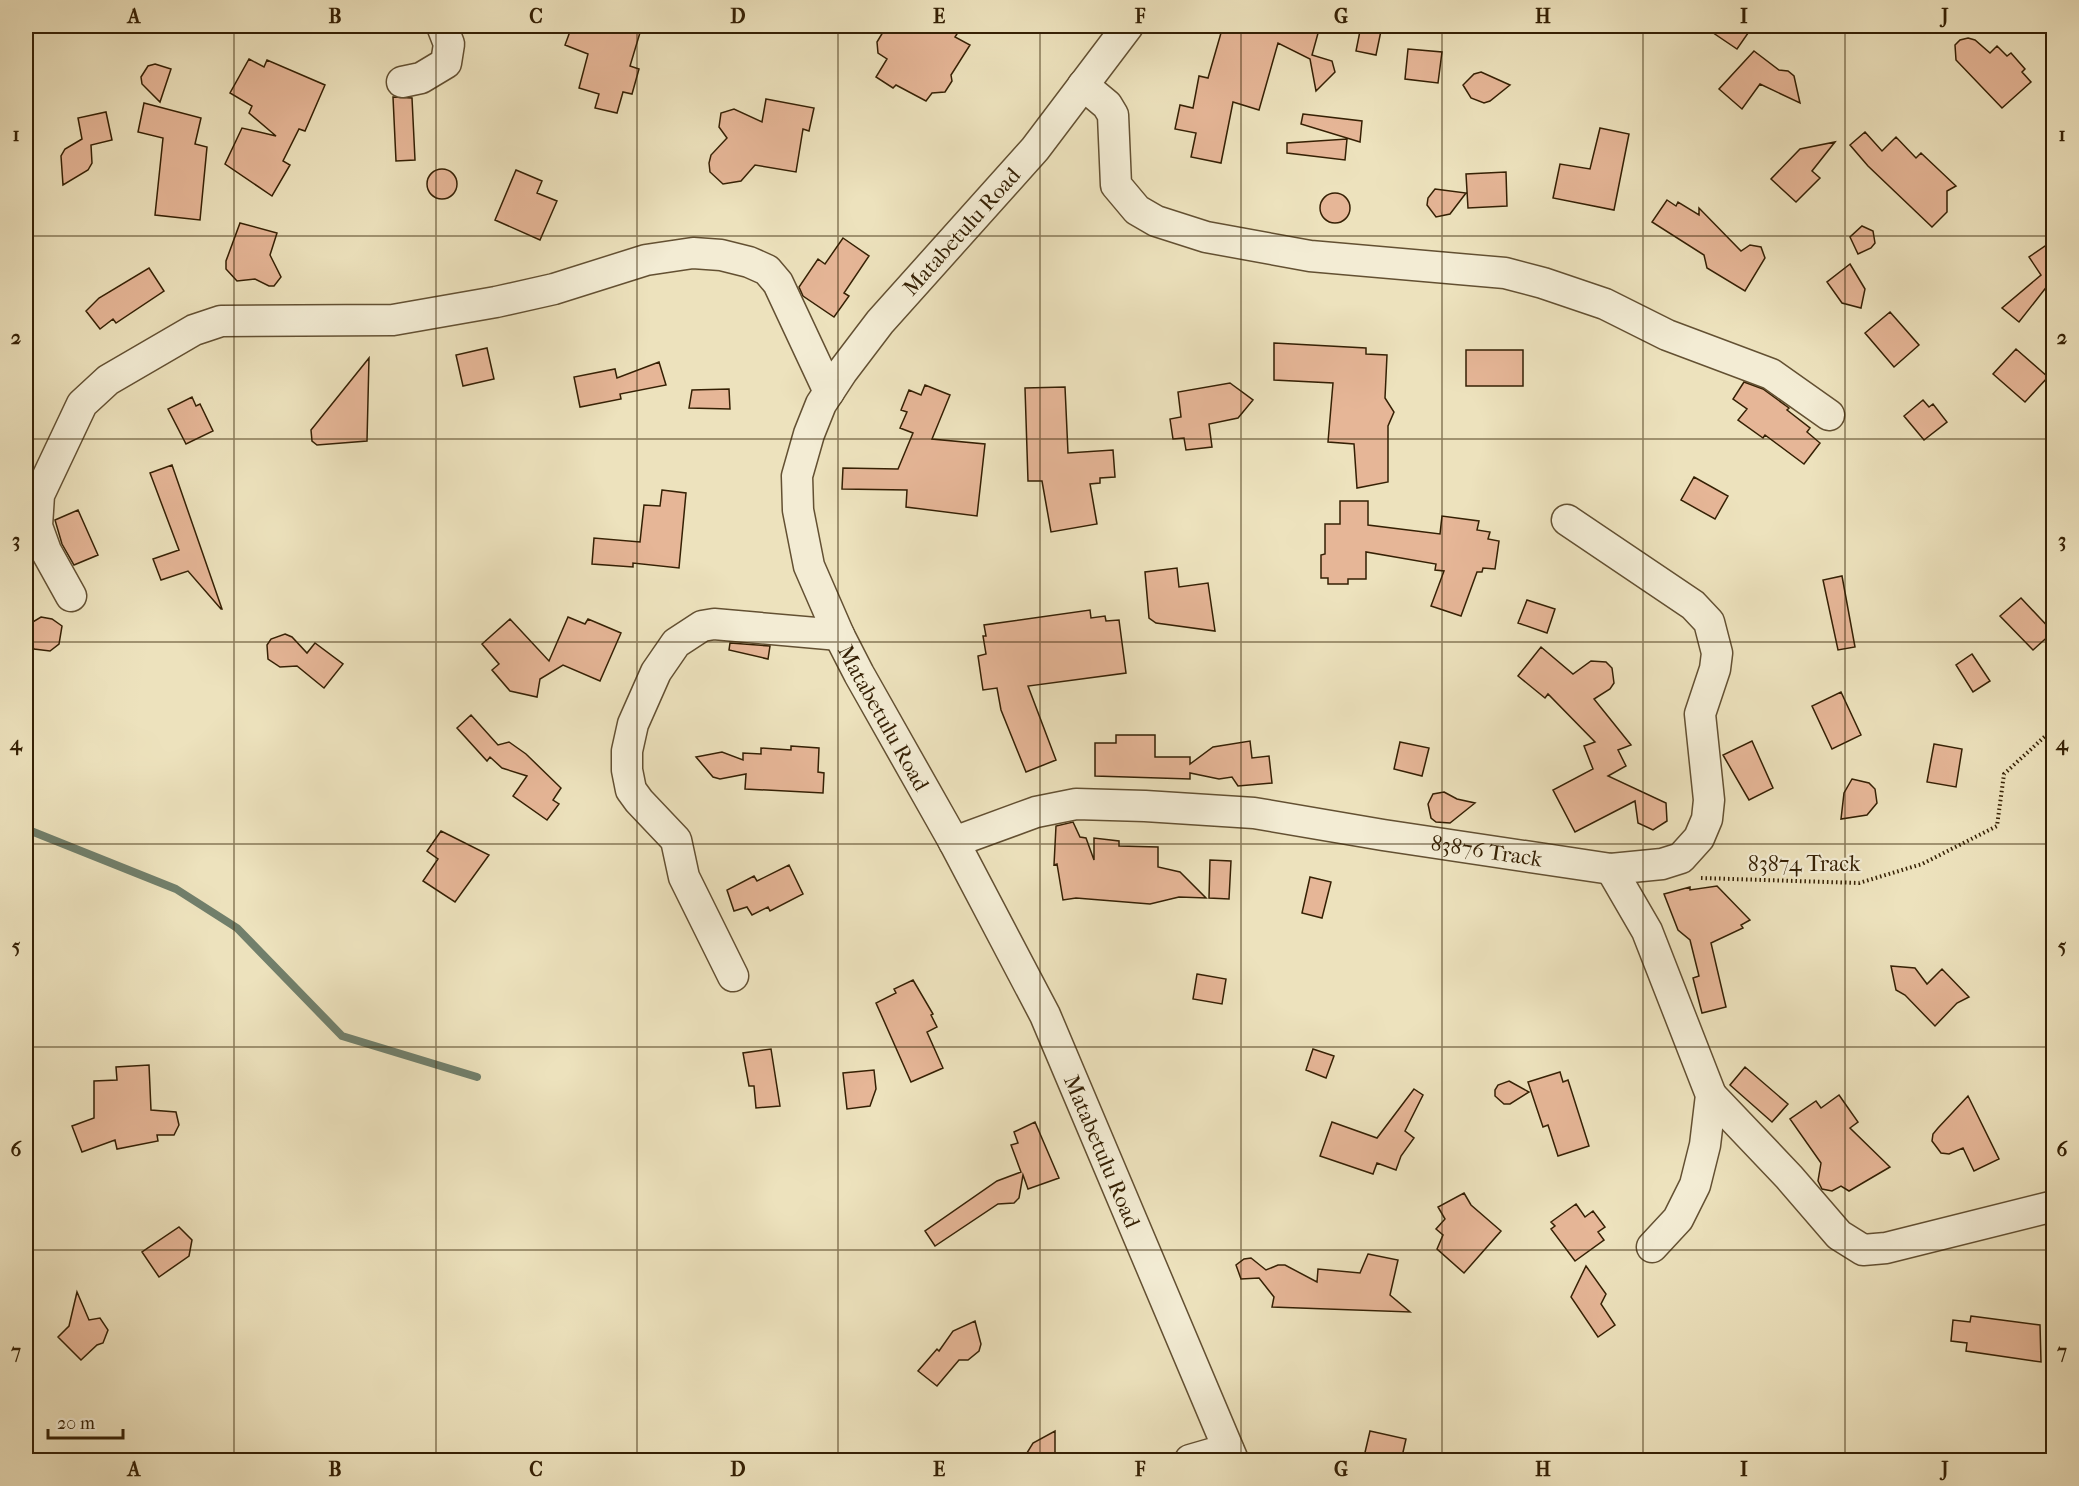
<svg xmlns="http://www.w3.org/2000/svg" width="2079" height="1486" font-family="'IM FELL French Canon',serif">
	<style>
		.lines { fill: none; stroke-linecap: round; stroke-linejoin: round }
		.stream { stroke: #717f6b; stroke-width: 8 }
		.building { fill: #e6b697; stroke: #352004; stroke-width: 1.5 }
		.minor-casing { stroke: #635032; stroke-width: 33 }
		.path { stroke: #352004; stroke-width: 4; stroke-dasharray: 1.5 3; stroke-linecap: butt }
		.minor { stroke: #f3ecd4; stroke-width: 30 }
		.grid { fill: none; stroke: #352004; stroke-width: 1.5; stroke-opacity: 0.55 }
		.labels { text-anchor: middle; stroke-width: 4.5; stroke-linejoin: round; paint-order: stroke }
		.street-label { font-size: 22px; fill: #352004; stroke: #f3ecd4 }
		.neatline { fill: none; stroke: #352004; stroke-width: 2 }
		.grid-label { font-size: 20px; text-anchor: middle; font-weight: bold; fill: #352004 }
	</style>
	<rect width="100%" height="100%" fill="#ede2bd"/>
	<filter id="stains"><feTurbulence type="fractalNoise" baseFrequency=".00333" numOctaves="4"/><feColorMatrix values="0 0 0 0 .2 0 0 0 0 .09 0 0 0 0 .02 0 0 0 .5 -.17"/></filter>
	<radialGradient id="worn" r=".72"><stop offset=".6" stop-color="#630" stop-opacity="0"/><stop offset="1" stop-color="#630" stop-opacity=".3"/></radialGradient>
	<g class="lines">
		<path class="stream" d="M26,829L176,889L237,928L342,1036L477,1077"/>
	</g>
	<path class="building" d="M572,26H642L630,66L639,69L632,94L623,92L617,113L595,108L599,94L579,88L588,54L565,45Z
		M910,26H962L955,37L970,45L951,75L952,81L945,92L932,93L926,101L896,85L893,88L876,77L887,59L878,53L877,42L883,32L907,30Z
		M1223,26H1320L1312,55L1332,61L1335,72L1316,91L1310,59L1278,43L1259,110L1233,102L1221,163L1191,157L1196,133L1175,129L1180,105L1193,108L1199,76L1208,78Z
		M1361,26H1382L1376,55L1356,51Z
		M1703,26H1753L1737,49Z
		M1968,38L1975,40L1990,53L1997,46L2007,56L2011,53L2025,69L2022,72L2031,82L2002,108L1956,60L1955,45L1960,40Z
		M1408,49L1442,52L1438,83L1405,79Z
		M1754,51L1779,70L1788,71L1794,76L1800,103L1760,84L1742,109L1719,89Z
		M249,59L264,67L267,60L325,85L305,131L299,129L283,161L290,165L272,196L225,164L242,128L276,136L249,113L252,106L230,93Z
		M155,64L171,69L160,102L142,84L141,77L148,66Z
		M1481,72L1510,85L1490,101L1484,103L1471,98L1463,85L1474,74Z
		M393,97L412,98L415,160L396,161Z
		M766,99L814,108L809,131L803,129L796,172L755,165L741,181L723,184L710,172L709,163L711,155L727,138L719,127L721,113L734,109L762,122Z
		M144,103L201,118L195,144L207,147L200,220L155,215L163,138L138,132Z
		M106,112L112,140L91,145L92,163L88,170L63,185L61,156L65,149L82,139L78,118Z
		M1303,114L1362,121L1360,142L1301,124Z
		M1600,128L1629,134L1614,210L1553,198L1560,164L1590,169Z
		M1865,132L1882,151L1896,137L1916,158L1921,153L1956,186L1947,191V212L1932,227L1868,166L1850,145Z
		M1347,139L1345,160L1287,153V143Z
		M1835,142L1812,171L1820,178L1796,202L1771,179L1800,149Z
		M427 184a15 15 0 1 1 30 0a15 15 0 1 1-30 0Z
		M516,170L542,181L537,193L557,201L540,240L495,220Z
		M1506,172L1507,206L1468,208L1466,174Z
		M1435,189L1466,193L1450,214L1436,217L1427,205L1428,198Z
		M1320 208a15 15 0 1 1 30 0a15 15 0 1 1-30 0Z
		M1667,200L1676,206L1678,202L1699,215V208L1741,251L1750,245L1761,247L1765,258L1745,291L1707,268L1704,255L1652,222Z
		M240,223L277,233L270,255L281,277L274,286H269L255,279L237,281L226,269V261Z
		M1862,226L1873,231L1875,243L1871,248L1858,254L1850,237Z
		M843,238L869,256L844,293L849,296L834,317L803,296L799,287L818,259L825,264Z
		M2054,240V293L2048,285L2019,322L2002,308L2041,275L2029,257Z
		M1850,264L1865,289L1861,308L1842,303L1827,282Z
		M149,268L164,291L116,323L113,319L100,329L86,311L99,298Z
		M1890,312L1919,345L1894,367L1865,333Z
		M1274,343L1366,348V354L1387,355L1385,398L1394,412L1388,426V482L1357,488L1354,444L1328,442L1333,383L1274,380Z
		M487,348L494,379L463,386L456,355Z
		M2016,349L2048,377L2025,402L1993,374Z
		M1466,350H1523V386H1466Z
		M369,358L367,441L317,445L312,441L311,430Z
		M659,362L666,385L620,394L621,399L580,407L574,377L615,369L617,378Z
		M1744,382L1763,389L1789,408L1787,410L1810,428L1807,432L1820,443L1804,464L1765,435L1763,438L1738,420L1747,409L1733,399Z
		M1230,383L1253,400L1238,418L1209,424L1212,447L1186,450L1184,438L1173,439L1170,419L1181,417L1178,392Z
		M925,385L950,395L932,439L985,444L977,516L906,507L907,490L842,489L843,468L898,469L913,433L900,428L907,412L901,410L909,390L921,395Z
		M1065,387L1068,453L1113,450L1115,477L1100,478V483L1090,484L1097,524L1051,532L1042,481H1028L1025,388Z
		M729,389L730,409L689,408L692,390Z
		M192,397L196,406L200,404L213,431L186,444L168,409Z
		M1923,400L1929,407L1933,404L1947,422L1924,440L1904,416Z
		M172,465L222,609H221L188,571L161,580L153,559L179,550L150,473Z
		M1694,477L1728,496L1715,519L1681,500Z
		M662,490L686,493L679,568L633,563V567L592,564L594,538L640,542L644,505L660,506Z
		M1340,501H1368V525L1440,534L1442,516L1479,521L1477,530L1490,532L1488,539L1499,541L1495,569L1483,568L1482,572H1477L1461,616L1431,606L1444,571L1435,570L1436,564L1366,552V579H1348V584H1328V578H1321V555L1325,554V524H1340Z
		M78,510L98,555L74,565L62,544L55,520Z
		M1177,568L1179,587L1208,583L1215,631L1156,623L1149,618L1145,572Z
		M1842,576L1855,647L1838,650L1823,580Z
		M2021,598L2053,632L2033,650L2000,616Z
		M1527,600L1555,609L1547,633L1518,623Z
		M1090,610L1091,618L1105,616L1106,621L1119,620L1126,673L1028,686L1056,760L1026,772L1001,710L997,688L983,690L978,656L986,654L983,636H986L984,625Z
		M41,617L52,619L62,626L59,644L50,651L34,649L27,639L31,623Z
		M568,617L585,624L588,619L621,633L600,681L563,665L540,679L537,697L510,691L492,670L499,664L482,644L510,619L549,661Z
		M285,634L292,637L307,653L315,643L343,664L324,688L297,666L280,667L268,659L267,645L271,639Z
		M730,643L770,646L768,659L729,650Z
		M1541,647L1573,674L1591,661L1606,662L1612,668L1614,683L1610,689L1594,699L1631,745L1618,750L1626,766L1608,776L1666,803L1667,821L1653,830L1638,823L1635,801L1575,832L1553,790L1593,769L1584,746L1595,742L1548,694L1545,698L1518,676Z
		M1972,654L1990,681L1973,692L1956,665Z
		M1841,692L1861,735L1832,749L1812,706Z
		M471,715L498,745L509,742L526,754L561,788L553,800L559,804L547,820L513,796L527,776L502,768L490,757L487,761L457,728Z
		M1116,735H1155V757H1190V764L1213,747L1250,741L1252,758L1269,756L1272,783L1238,786L1232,777L1219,779L1190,773V779L1095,776V743H1116Z
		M1752,741L1773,788L1749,800L1723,755Z
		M1400,742L1429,748L1422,776L1394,769Z
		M1934,744L1962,749L1956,787L1927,782Z
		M791,746L819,748L818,772L824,773L823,793L745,789L746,774L720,779L713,777L696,757L722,752L743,760V753L761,754V748L791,750Z
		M1852,779L1869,783L1875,789L1877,803L1867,815L1841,819L1844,793Z
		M1444,792L1457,799L1475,803L1450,823L1436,822L1431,818L1428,804L1433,794Z
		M1073,822L1080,837L1086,838L1094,860V838L1119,841V846L1158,847V867L1180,872L1206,898L1179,897L1150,904L1076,898L1063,900L1057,864L1054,865L1056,826Z
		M441,831L489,855L455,902L423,881L438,859L427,851Z
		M1210,860L1231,861L1229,899L1209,898Z
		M789,865L803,894L770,911L768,907L752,915L747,907L734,911L727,890L754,876L757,881Z
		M1310,877L1331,882L1322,918L1302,913Z
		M1717,886L1750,920L1741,925L1743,928L1711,943L1726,1007L1702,1013L1693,978L1699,976L1690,940L1678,930L1664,894L1690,887V890Z
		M1891,966L1915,968L1927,984L1942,969L1969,997L1957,1003L1935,1026L1905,995L1896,990Z
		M1197,974L1226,979L1222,1004L1193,999Z
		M913,980L933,1014L931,1015L937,1027L927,1032L943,1068L911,1082L876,1003L896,993L894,989Z
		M771,1049L780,1106L756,1108L754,1086H749L743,1053Z
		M1313,1049L1334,1056L1326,1078L1306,1070Z
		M149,1065L151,1110L176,1112L179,1125L174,1135H157L158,1141L117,1149L115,1140L82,1152L72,1126L94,1118V1081L117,1080L116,1067Z
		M1745,1067L1788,1104L1772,1122L1730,1085Z
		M874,1070L876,1089L870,1106L847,1109L843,1073Z
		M1560,1072L1563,1082L1568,1080L1589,1146L1558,1156L1548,1125L1543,1127L1528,1082Z
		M1509,1081L1529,1092L1510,1104H1504L1495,1096V1090L1498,1085Z
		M1414,1089L1423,1095L1405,1131L1414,1138L1401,1156L1396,1170L1377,1163L1373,1174L1320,1156L1332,1122L1377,1138Z
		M1839,1095L1858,1122L1850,1128L1890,1167L1849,1191L1841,1186L1832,1191L1822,1189L1818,1181L1821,1163L1790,1119L1816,1101L1821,1108Z
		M1968,1096L1999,1159L1974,1171L1963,1148L1949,1154L1941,1153L1932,1141L1933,1134L1938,1128Z
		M1035,1122L1059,1178L1028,1189L1023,1175L1019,1198L1014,1203L998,1204L935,1246L925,1231L997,1181L1021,1172L1011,1145L1018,1143L1014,1132Z
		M1464,1193L1471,1205L1501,1231L1464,1273L1437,1249L1443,1235L1436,1229L1445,1219L1438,1207Z
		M1576,1204L1585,1217L1593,1211L1605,1227L1598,1232L1604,1240L1575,1261L1551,1229L1555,1226L1551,1222Z
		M179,1227L192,1240L189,1256L159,1277L142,1252Z
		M1368,1254L1398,1260L1390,1295L1410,1312L1272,1307L1274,1297L1259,1278L1241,1279L1236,1265L1244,1259L1251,1258L1266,1270L1278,1265H1285L1317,1282L1318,1269L1360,1273Z
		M1586,1266L1606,1294L1601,1304L1615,1325L1598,1337L1571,1297Z
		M77,1292L89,1320L100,1318L108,1330L103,1343L97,1345L81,1360L58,1337L69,1326Z
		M1971,1316L2040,1325L2041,1362L1966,1351L1967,1343L1951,1341L1953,1320L1970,1322Z
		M975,1321L981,1344L979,1351L968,1360H959L937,1386L918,1371L937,1349L939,1351L953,1331Z
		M1055,1431V1461H1022L1033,1443Z
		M1370,1431L1406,1439L1401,1461H1363Z"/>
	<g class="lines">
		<defs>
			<g id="minor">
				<path id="s1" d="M1128,26L1035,149L880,322L842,372L821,404L809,434L797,476L798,510L809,566L839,635L859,674L954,842L1045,1015L1233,1460"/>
				<path d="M402,82L421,78L446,63L449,44L442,26"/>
				<path d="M1083,85L1107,105L1113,115L1116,185L1137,210L1156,221L1206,237L1310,256L1505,273L1543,283L1605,304L1667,335L1771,374L1829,415"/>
				<path d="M71,596L46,551L37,526L39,495L82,404L108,380L194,330L221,321L393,320L496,302L554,289L646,260L693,253L721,255L749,262L767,270L778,283L829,392"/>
				<path id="s2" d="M954,842L1036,812L1076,804L1145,806L1254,813L1383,835L1611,869L1662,864L1681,858L1699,838L1707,819L1709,800L1700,714L1715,669L1717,653L1709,622L1693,605L1567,520"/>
				<path d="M1611,869L1647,931L1711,1095L1705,1145L1695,1185L1678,1219L1652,1247"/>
				<path d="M733,976L684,877L676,840L639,801L631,790L627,770V751L633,724L656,672L676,643L702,626L714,624L839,635"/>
				<path d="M1711,1095L1789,1177L1839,1235L1863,1250L1886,1248L2054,1206"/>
				<path d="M1190,1460L1228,1449"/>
			</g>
		</defs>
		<use href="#minor" class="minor-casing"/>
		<path class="path" d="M1701,878L1859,883L1922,864L1997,826L2004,774L2054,728"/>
		<use href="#minor" class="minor"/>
	</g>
	<path class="grid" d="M234,26V1460M436,26V1460M637,26V1460M838,26V1460M1040,26V1460M1241,26V1460M1442,26V1460M1643,26V1460M1845,26V1460M26,236H2054M26,439H2054M26,642H2054M26,844H2054M26,1047H2054M26,1250H2054"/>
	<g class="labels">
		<g class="street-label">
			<text transform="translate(961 231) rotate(-48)" y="8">Matabetulu Road</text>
			<text dy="8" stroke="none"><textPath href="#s1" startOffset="824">Matabetulu Road</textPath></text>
			<text dy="8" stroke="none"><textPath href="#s2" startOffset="542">83876 Track</textPath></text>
			<text x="1804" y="871">83874 Track</text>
			<text dy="8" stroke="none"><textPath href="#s1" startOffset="1310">Matabetulu Road</textPath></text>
		</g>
	</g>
	<rect width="2079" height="1486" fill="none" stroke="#ede2bd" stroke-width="66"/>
	<path d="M48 1429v9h75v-9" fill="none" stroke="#352004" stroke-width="3"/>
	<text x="57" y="1429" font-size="18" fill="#352004" stroke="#f3ecd4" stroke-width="4.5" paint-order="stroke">20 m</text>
	<rect x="33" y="33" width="2013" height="1420" class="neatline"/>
	<g class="grid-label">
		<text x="134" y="23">A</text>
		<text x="335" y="23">B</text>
		<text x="536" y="23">C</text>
		<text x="738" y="23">D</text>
		<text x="939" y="23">E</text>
		<text x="1140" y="23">F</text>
		<text x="1341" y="23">G</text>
		<text x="1543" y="23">H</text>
		<text x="1744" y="23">I</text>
		<text x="1945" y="23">J</text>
		<text x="16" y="141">1</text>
		<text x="2062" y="141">1</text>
		<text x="16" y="344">2</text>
		<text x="2062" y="344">2</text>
		<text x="16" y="547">3</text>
		<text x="2062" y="547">3</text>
		<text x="16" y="750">4</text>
		<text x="2062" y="750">4</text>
		<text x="16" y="953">5</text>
		<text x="2062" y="953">5</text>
		<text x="16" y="1156">6</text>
		<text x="2062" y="1156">6</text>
		<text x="16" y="1358">7</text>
		<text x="2062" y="1358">7</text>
		<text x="134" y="1476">A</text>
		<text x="335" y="1476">B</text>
		<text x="536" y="1476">C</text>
		<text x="738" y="1476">D</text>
		<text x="939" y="1476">E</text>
		<text x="1140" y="1476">F</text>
		<text x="1341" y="1476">G</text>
		<text x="1543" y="1476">H</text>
		<text x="1744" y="1476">I</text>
		<text x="1945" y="1476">J</text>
	</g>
	<rect width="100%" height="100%" filter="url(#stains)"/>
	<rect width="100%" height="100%" fill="url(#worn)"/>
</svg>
